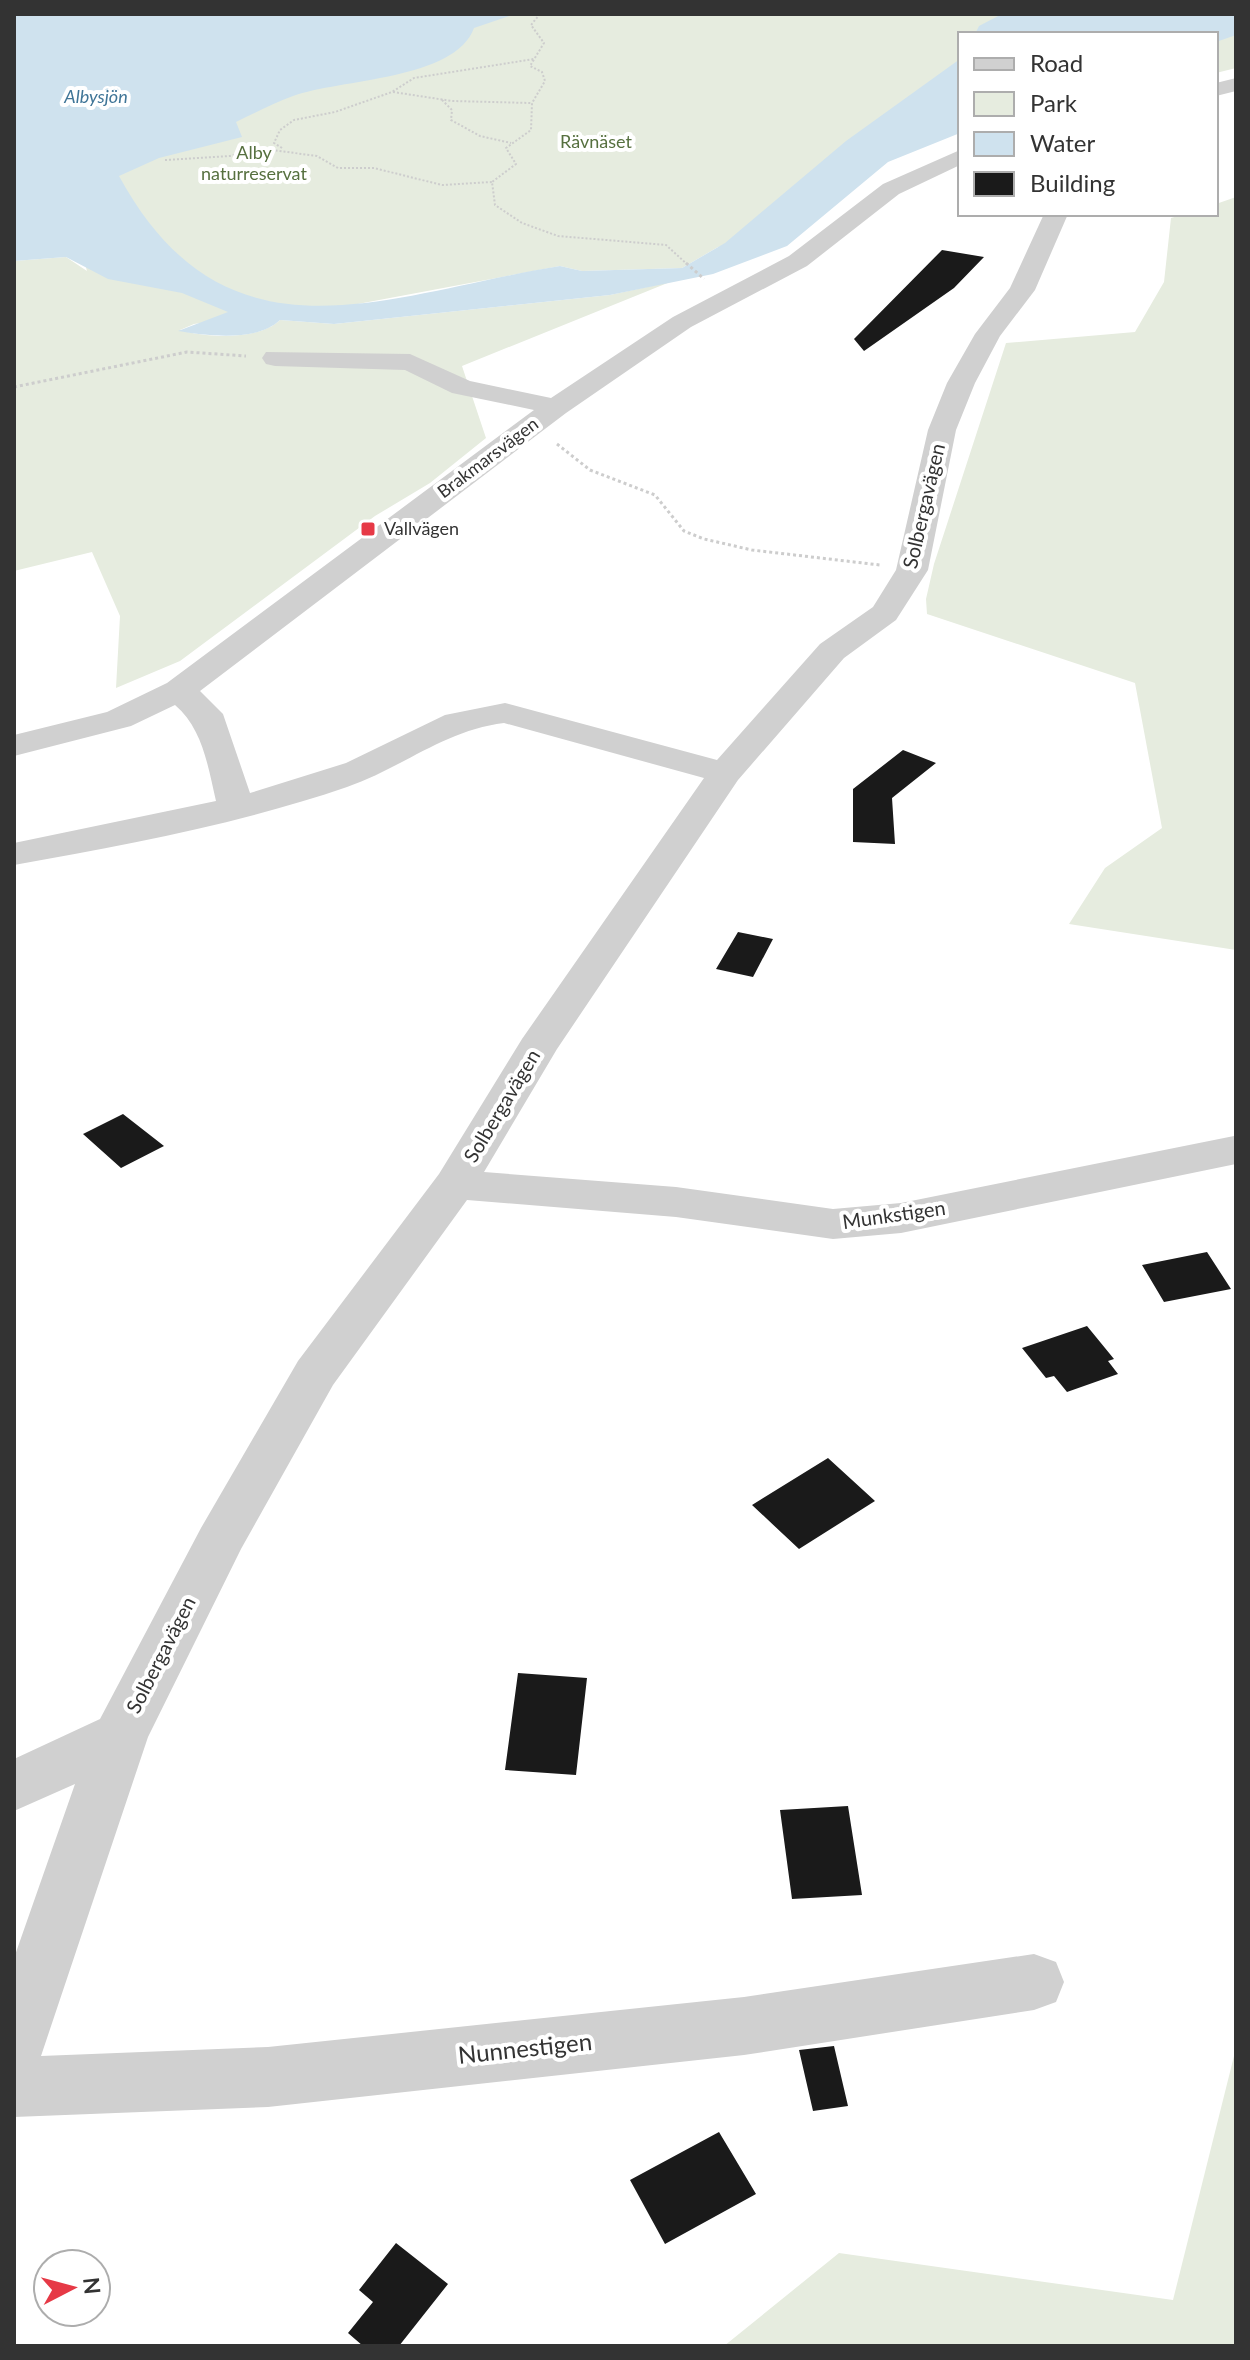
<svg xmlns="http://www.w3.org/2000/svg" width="1250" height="2360" font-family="Lato,sans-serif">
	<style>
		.green { fill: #e6ecdf }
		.water { fill: #cfe2ee }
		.building { fill: #1a1a1a }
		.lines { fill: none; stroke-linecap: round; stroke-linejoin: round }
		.path-far1 { stroke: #cdcdcd; stroke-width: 2; stroke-dasharray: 2 2; stroke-linecap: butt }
		.path { stroke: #cdcdcd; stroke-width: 3; stroke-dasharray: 3 3; stroke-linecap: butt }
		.minor { fill: #d0d0d0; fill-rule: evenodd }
		.poi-dot { fill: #e63946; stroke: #fff; stroke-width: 3 }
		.labels { text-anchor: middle; stroke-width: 8; stroke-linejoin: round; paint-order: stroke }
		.far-water-label { font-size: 18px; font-style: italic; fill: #3f7597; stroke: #fff }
		.far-park-label { font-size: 18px; fill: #56703f; stroke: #fff }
		.far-street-label { font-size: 18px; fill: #333; stroke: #fff }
		.far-poi-label { font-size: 18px; fill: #333; stroke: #fff; text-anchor: start }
		.street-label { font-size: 20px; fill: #333; stroke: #fff }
		.near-street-label { font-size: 24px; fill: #333; stroke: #fff }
	</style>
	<rect width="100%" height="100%" fill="#fff"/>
	<path class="green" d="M14,14H1236V68L1216,73V34H960V121L926,114L765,240L718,247L682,268L582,271L560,266L331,309L306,306L194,324L180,330C206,338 258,341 280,320L334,324L610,295L670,282L462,366L486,438L430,483L375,516L180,661L116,688L120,616L92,552L14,571V261L66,257L87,271Z
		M1236,197V950L1069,924L1105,868L1162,828L1135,683L927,614L926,599L934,564L1006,343L1135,332L1164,282L1171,218L1185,214H1216V204Z
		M1236,2048V2346H724L839,2253L1173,2300Z"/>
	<path class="water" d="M14,14H515L474,28C455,80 340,79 293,96C274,103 255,113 236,122L242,137L159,158L119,176C227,374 386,294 560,266L582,271L682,268L725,243L846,141L960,59V133L888,162L787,246L713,274L610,295L334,324L280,320C257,342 208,336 178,331L228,312L182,293L108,279L66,257L14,261Z
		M1002,14H1236V35L1216,42V34H975L979,26Z"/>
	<path class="building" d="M942,250L984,257L954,288L864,351L854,339Z
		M903,750L936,763L892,798L895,844L853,842V789Z
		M738,932L773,939L753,977L716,969Z
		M123,1114L164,1146L121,1168L83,1134Z
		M1207,1252L1231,1289L1164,1302L1142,1265Z
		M1087,1326L1114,1359L1108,1361L1118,1374L1067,1392L1054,1376L1046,1378L1022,1348Z
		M828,1458L875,1501L799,1549L752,1505Z
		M518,1673L587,1678L576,1775L505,1770Z
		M848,1806L862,1895L792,1899L780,1810Z
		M834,2046L848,2106L813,2111L799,2050Z
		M719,2132L756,2194L665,2244L630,2180Z
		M396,2243L448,2284L399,2346H363L348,2333L373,2302L359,2290Z"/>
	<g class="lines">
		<path class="path-far1" d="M540,14L531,25L544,43L530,66L542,72L545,81L532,103L531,130L506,148L516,164L492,182L495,205L522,223L558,236L666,245L688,265
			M393,92L452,101L531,103
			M442,100L452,110L451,120L480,136L511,143
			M282,148L274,143L280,130L294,120L335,112L392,92L414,78L534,59
			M165,160L230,156L257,148L317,156L338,168H374L442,185L492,182"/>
		<path class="path" d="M686,263L704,279
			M14,387L187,352L246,356
			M557,444L590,470L655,495L684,531L704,539L752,550L880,565"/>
		<path class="minor" d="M1236,78V91L1216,96V83Z
			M960,150V165L899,194L807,266L691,327L566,413L200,691L223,714L250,793L346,763L445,715L505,703L717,760L820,644L873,607L896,570L928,430L947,383L975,334L1010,288L1044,214H1068L1035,290L1000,336L975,383L956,430L928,570L896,620L844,658L738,780L557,1049L484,1172L676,1187L833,1209L901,1203L1234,1136L1236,1164L901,1233L833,1239L676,1217L467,1200L333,1385L241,1549L148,1737L41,2056L268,2047L744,1997L1034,1954L1056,1962L1064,1982L1056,2002L1034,2010L744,2055L268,2107L14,2117V1958L75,1784L14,1811V1759L100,1719L201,1528L298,1361L439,1174L522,1039L704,778L504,723C445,730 402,768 347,787C239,824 126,845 14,865V843L216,801C208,767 203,729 175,705L131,726L14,756V735L107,712L167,683L534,410L452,393L405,370L275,366L266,364L262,358L266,352L410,354L470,381L551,398L673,317L789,256L883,184Z"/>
	</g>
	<rect class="poi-dot" x="360" y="521" width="16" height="16" rx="4"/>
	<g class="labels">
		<g class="far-water-label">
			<text x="96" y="103">Albysjön</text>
		</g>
		<g class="far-park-label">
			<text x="596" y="148">Rävnäset</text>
			<text x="254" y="159">Alby<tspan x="254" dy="21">naturreservat</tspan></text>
		</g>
		<g class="far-street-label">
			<text transform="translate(488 458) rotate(-37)" y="6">Brakmarsvägen</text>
		</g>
		<g class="far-poi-label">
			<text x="384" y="535">Vallvägen</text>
		</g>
		<g class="street-label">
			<text transform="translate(924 506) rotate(-77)" y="7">Solbergavägen</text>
			<text transform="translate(502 1106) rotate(-59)" y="7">Solbergavägen</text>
			<text transform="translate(894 1215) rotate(-8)" y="7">Munkstigen</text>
			<text transform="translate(161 1655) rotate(-63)" y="7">Solbergavägen</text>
		</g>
		<g class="near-street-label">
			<text transform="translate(525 2049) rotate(-6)" y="8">Nunnestigen</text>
		</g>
	</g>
	<rect width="1250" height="2360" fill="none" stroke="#333333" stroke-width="32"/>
	<rect x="958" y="32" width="260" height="184" fill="#ffffff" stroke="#adadad" stroke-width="2"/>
	<rect x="974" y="58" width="40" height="12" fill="#d0d0d0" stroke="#adadad" stroke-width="2"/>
	<text x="1030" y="72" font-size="24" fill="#333333">Road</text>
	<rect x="974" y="92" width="40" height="24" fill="#e6ecdf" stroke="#adadad" stroke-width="2"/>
	<text x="1030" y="112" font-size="24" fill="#333333">Park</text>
	<rect x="974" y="132" width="40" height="24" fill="#cfe2ee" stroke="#adadad" stroke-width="2"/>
	<text x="1030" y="152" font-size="24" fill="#333333">Water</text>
	<rect x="974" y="172" width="40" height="24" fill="#1a1a1a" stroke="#adadad" stroke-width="2"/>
	<text x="1030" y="192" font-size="24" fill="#333333">Building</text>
	<g transform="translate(72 2288) rotate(84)"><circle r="38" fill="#ffffff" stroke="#adadad" stroke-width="2"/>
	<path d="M0-6L14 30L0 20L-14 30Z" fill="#e63946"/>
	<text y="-12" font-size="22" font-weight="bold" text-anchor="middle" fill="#333333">N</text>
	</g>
</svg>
